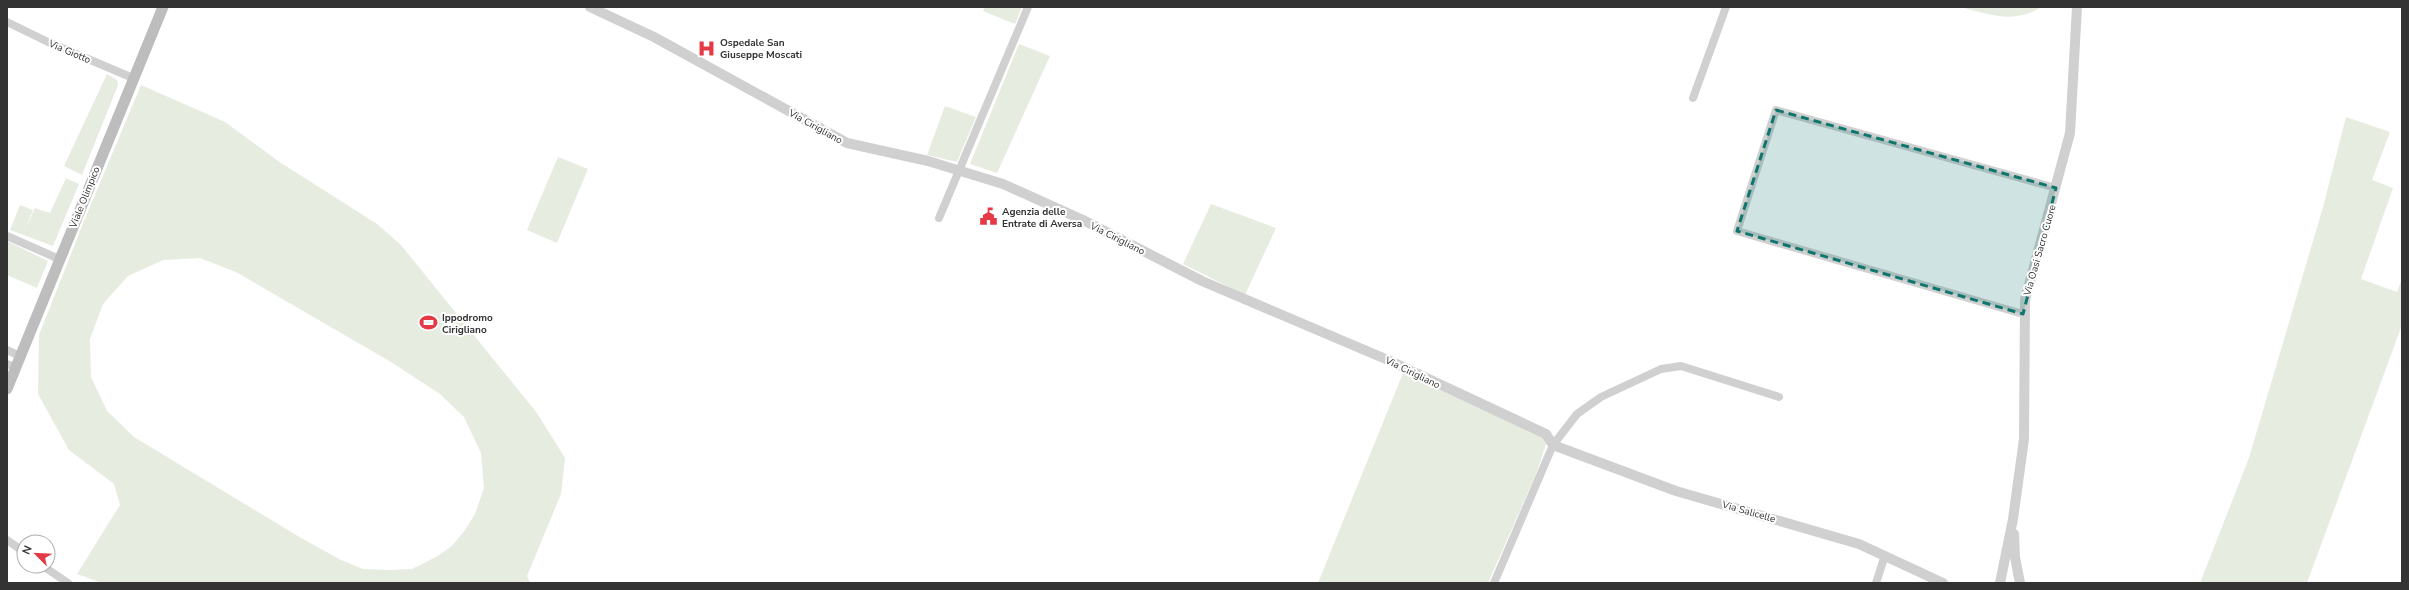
<svg xmlns="http://www.w3.org/2000/svg" width="2409" height="590" font-family="'Nunito Sans',sans-serif">
	<style>
		.green { fill: #e6ecdf; fill-rule: evenodd }
		.lines { fill: none; stroke-linecap: round; stroke-linejoin: round }
		.minor { stroke: #d0d0d0; stroke-width: 8 }
		.tertiary { stroke: #d0d0d0; stroke-width: 10 }
		.secondary { stroke: #bdbdbd; stroke-width: 11 }
		.marked { fill: #0f766e; fill-opacity: 0.2; stroke: #0f766e; stroke-width: 3; stroke-dasharray: 8 5; stroke-linejoin: round }
		.labels { text-anchor: middle; stroke-width: 4; stroke-linejoin: round; paint-order: stroke }
		.poi-label { font-size: 10px; font-weight: bold; fill: #333; stroke: #fff; text-anchor: start }
		.street-label { font-size: 10px; fill: #333; stroke: #fff }
	</style>
	<rect width="100%" height="100%" fill="#fff"/>
	<path class="green" d="M985,7H1022L1015,24L983,11Z
		M1961,7H2041C2016,24 1989,15 1961,7Z
		M1019,44L1050,56L997,173L970,164Z
		M107,74L117,80L118,85L82,175L64,166Z
		M141,85L225,122L281,163L377,224L401,245L537,413L565,458L561,494L527,576L530,583H102L77,574L120,505L114,484L69,450L38,394L39,335L84,221ZM200,258L236,272L391,362L440,394L464,417L481,453L484,488L475,514L465,530L452,546L436,557L412,569L391,570L363,569L341,560L301,538L134,437L107,411L91,377L90,339L103,304L128,276L163,260Z
		M945,106L976,117L957,162L927,155Z
		M2346,117L2390,132L2372,180L2393,188L2361,279L2397,292L2402,279V325L2307,583H2200L2249,458L2323,207Z
		M558,157L588,169L557,243L527,230Z
		M66,178L79,184L53,246L10,230L20,205L33,210L24,232L35,208L50,213Z
		M1211,204L1276,228L1245,295L1183,264Z
		M7,241L48,261L37,288L7,275Z
		M1403,373L1541,436L1547,441L1536,474L1488,583H1318Z"/>
	<g class="lines">
		<path class="minor" d="M7,22L48,42L133,78
			M1693,98L1726,7
			M939,218L1028,7
			M7,236L59,259
			M2023,314L1737,231L1776,110L2056,188
			M7,350L20,356
			M7,364L15,367
			M7,540L24,552
			M43,566L68,583
			M1494,583L1553,445L1577,414L1601,397L1661,369L1681,366L1779,397
			M1876,583L1885,555"/>
		<path class="tertiary" d="M590,7L654,37L847,143L928,161L1003,184L1083,220L1202,281L1388,360L1546,434L1553,445L1676,491L1859,544L1943,583
			M2014,534L2015,557L2020,583
			M2000,583L2013,519L2024,439L2025,300L2070,133L2077,7"/>
		<path class="secondary" d="M7,389L163,7"/>
	</g>
	<path class="marked" d="M1776,110L2056,188L2023,314L1737,231Z"/>
	<defs>
		<symbol id="hospital-bare" viewBox="-9 -9 18 18"><path d="M-5-5h3v3.5h4V-5h3V5h-3V1.5h-4V5h-3Z" fill="#e63946" stroke="#fff" stroke-width="2.5" paint-order="stroke"/></symbol>
		<symbol id="civic-bare" viewBox="-9 -9 18 18"><path d="M-.6-6.5H3V-4.5H.6V-3L4-1V1h2V6H-6V1h2V-1L-.6-3ZM-1.2 2.5V6h2.4V2.5Z" fill="#e63946" stroke="#fff" stroke-width="2.5" paint-order="stroke"/></symbol>
		<symbol id="stadium-bare" viewBox="-9 -9 18 18"><path d="M0-5a6.5 5 0 1 0 0 10a6.5 5 0 1 0 0-10ZM-3.5-1.8h7v3.6h-7Z" fill="#e63946" stroke="#fff" stroke-width="2.5" paint-order="stroke"/></symbol>
	</defs>
	<g fill-rule="evenodd">
		<use href="#hospital-bare" x="694" y="36" width="25" height="25"/>
		<use href="#civic-bare" x="976" y="204" width="25" height="25"/>
		<use href="#stadium-bare" x="416" y="310" width="25" height="25"/>
	</g>
	<g class="labels">
		<g class="poi-label">
			<text x="720" y="46">Ospedale San<tspan x="720" dy="12">Giuseppe Moscati</tspan></text>
			<text x="1002" y="215">Agenzia delle<tspan x="1002" dy="12">Entrate di Aversa</tspan></text>
			<text x="442" y="321">Ippodromo<tspan x="442" dy="12">Cirigliano</tspan></text>
		</g>
		<g class="street-label">
			<text transform="translate(70 51) rotate(23)" y="4">Via Giotto</text>
			<text transform="translate(816 126) rotate(29)" y="4">Via Cirigliano</text>
			<text transform="translate(84 197) rotate(-68)" y="4">Viale Olimpico</text>
			<text transform="translate(1118 238) rotate(27)" y="4">Via Cirigliano</text>
			<text transform="translate(2039 250) rotate(-74)" y="4">Via Oasi Sacro Cuore</text>
			<text transform="translate(1413 372) rotate(26)" y="4">Via Cirigliano</text>
			<text transform="translate(1749 511) rotate(16)" y="4">Via Salicelle</text>
		</g>
	</g>
	<rect width="2409" height="590" fill="none" stroke="#333333" stroke-width="16"/>
	<g transform="translate(36 554) rotate(294)"><circle r="19" fill="#ffffff" stroke="#adadad"/>
	<path d="M0-3L7 15L0 10L-7 15Z" fill="#e63946"/>
	<text y="-6" font-size="11" font-weight="bold" text-anchor="middle" fill="#333333">N</text>
	</g>
</svg>
